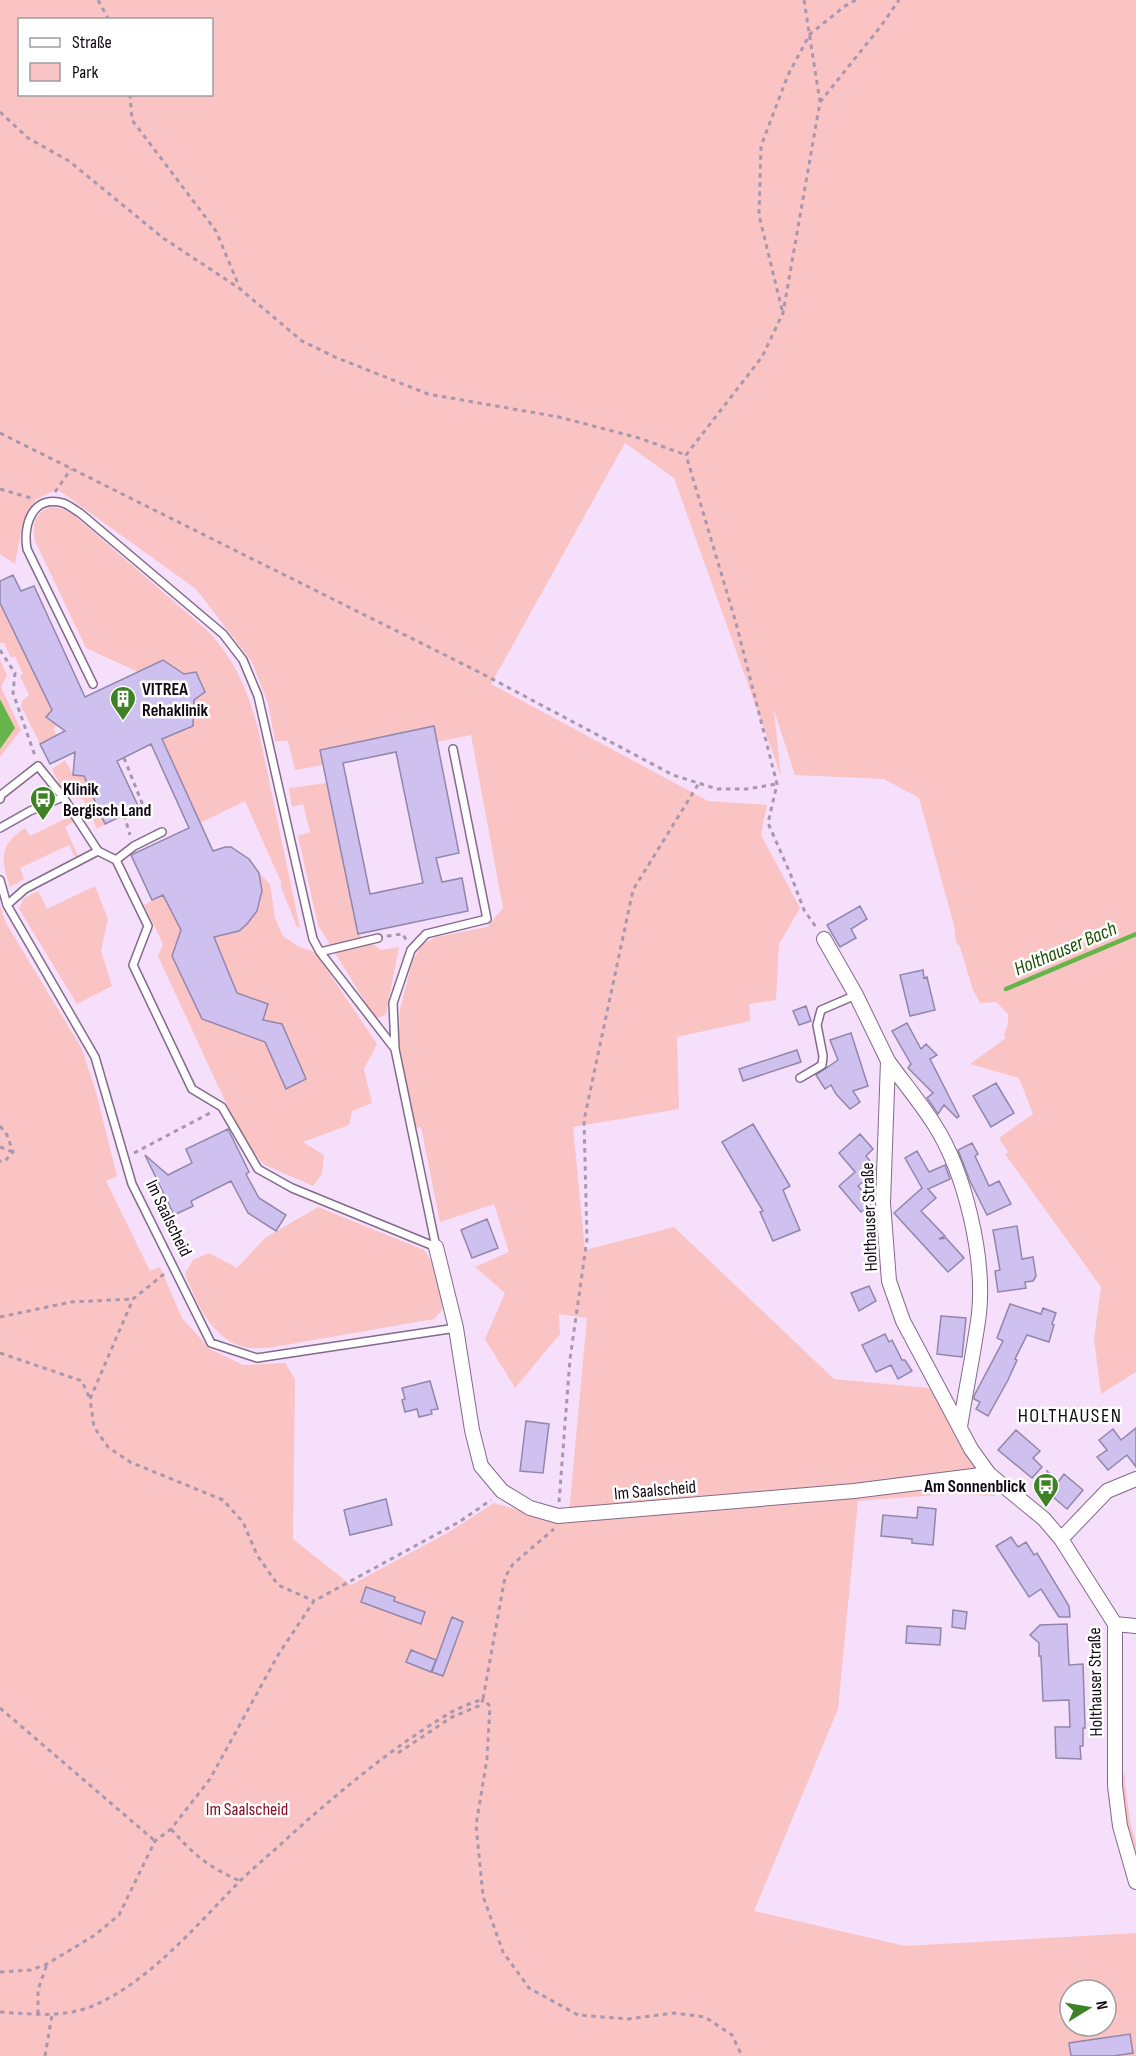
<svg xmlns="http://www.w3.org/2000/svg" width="1136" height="2056" font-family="'Sofia Sans Condensed',sans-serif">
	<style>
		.green { fill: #fbc4c4; fill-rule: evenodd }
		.water { fill: #66b54b }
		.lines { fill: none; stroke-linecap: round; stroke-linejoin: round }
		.stream { stroke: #66b54b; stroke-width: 4.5 }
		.building { fill: #cec1ef; stroke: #9186ab; stroke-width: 1.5; fill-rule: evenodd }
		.service-casing { stroke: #836a8a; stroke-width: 10 }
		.minor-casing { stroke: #836a8a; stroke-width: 16 }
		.path { stroke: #a997ae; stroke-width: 3; stroke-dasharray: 4.5 4.5; stroke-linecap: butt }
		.service { stroke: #fff; stroke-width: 7 }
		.minor { stroke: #fff; stroke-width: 14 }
		.labels { text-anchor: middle; stroke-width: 5; stroke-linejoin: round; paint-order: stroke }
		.poi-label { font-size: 18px; font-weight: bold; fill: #110814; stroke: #fff; text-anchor: start }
		.street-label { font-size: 18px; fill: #110814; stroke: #fff }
		.park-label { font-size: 18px; fill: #890d26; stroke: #fff }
		.water-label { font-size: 20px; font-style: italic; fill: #1a4e01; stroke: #fff }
		.neighbourhood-label { font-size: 20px; letter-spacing: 1.5px; fill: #110814; stroke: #fff }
	</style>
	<rect width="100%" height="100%" fill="#f5dffb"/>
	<path class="green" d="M0,0H1136V1372L1101,1394L1094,1339L1101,1287L1005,1154L1008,1152L999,1138L1033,1114L1019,1078L970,1064L1006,1038L1004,1034L1008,1024V1014L996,1002L980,1003L973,990L960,947L956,942L954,925L919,798L884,779L795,775L774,710L781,776L674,478L625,443L491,684L708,801L767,805L761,835L800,908L779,944L776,1000L749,1004L750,1021L677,1037L679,1109L573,1127L585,1250L674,1227L834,1379L929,1388L996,1496L950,1494L858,1501L838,1709L754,1911L905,1946L1136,1933V2056H0V906L6,923L82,1049L96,1092L117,1176L106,1181L150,1271L160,1267L182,1318L210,1349L243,1365L285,1363L295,1379L293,1539L351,1585L449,1532L494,1503L568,1524L587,1318L559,1314L560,1334L515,1388L485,1339L505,1293L475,1267L509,1252L494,1204L440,1222L421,1127L414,1128L398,1050L400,1009L413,959L423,944L436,937L487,927L503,908L471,735L437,742L434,726L320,750L323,765L295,770L288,741H275L268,703L252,662L196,589L57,489L35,500L22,526L15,564L0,554ZM20,20H212V94H20ZM1070,1990H1106V2026H1070Z
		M53,507L63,509L74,515L209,632C237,664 246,687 258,728L300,928L297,927L281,887V882L245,801L200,823L162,739L193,726L194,700L205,692L196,672L184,674L163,660L138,672L86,648L35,541C32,524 34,511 53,507Z
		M0,603L52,710L47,717L58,726L53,728L57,736L40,744L21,706L22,701L29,695L20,676L23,674L15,656L11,658L4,643H0Z
		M0,660L7,675L1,687L21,730L0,757V749L14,728L0,699Z
		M65,760L73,775L84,776L105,824L97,829L83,799L66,797L52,769Z
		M327,783L358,934L381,950L399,947L386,1014L381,1017L375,1018L318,925L298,836L310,832L303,804L292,807L289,788Z
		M69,817L75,821L65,827L78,856L75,857L69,845L20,868L24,879L10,887C0,858 0,844 25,828L30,836Z
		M259,873L270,884L275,918L283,936L299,947L315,952L377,1044L364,1069L372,1103L352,1111L349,1125L303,1142L324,1155L322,1174L313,1186L265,1165L252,1152L225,1101L158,956L163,944L144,905L163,895L181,930L172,957L202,1019L265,1042L286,1088L306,1079L282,1024L263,1020L268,1004L237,993L213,935C248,937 270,905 259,873Z
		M95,886L108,919L101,951L112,986L77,1004L19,909L23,899L38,891L47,909Z
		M318,1207L424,1250C437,1267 441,1289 442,1310L434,1319L268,1348C260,1348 248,1349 240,1346C209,1334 197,1303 185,1274L193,1260L209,1253L237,1268L265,1238Z
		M1124,1773L1130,1822L1136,1842V1861L1128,1837L1120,1775Z"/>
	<path class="water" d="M0,699L15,728L0,749Z"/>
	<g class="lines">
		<path class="stream" d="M1006,989L1136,934"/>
	</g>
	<path class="building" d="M13,575L21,591L34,586L85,697L163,660L184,674L196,672L205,692L194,700L193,726L162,739L213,851L225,847H231L249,859L259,873L262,891L257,911L247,924L239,931L214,937L237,993L268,1004L263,1020L282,1024L306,1079L286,1089L265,1042L202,1019L172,956L181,930L163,895L152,900L131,855L189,828L151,744L117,761L139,808L105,824L84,776L73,775L75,752L50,764L40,744L65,731L46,717L52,710L0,603V581Z
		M434,726L459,853L436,858L442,882L462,878L468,911L358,934L320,750ZM396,752L423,883L370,894L343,763Z
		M860,906L867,919L851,929L856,938L840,947L827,925Z
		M923,970L924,978L927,977L935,1010L910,1016L900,975Z
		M806,1006L811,1021L799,1025L793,1011Z
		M907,1023L921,1049L926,1044L937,1055L930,1059L959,1116L957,1118L944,1105L938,1114L927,1098L933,1093L908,1068L911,1064L892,1031Z
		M851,1033L868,1086L853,1091L860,1102L850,1109L836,1094L831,1085L825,1089L816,1075L838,1060L830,1040Z
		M797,1050L801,1062L743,1081L739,1069Z
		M996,1083L1014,1113L991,1127L973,1096Z
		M753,1124L790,1186L783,1190L800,1230L773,1241L760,1212L763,1211L722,1142Z
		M228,1129L249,1172L246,1174L259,1198L286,1215L276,1231L248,1213L231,1181L191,1201L193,1206L174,1215L145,1155L168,1175L192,1163L186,1149Z
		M860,1134L873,1149L866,1156L875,1167V1171L858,1186L872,1203L861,1212L839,1186L855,1172L839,1153Z
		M972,1143L978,1154L975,1156L989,1186L999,1181L1011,1204L987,1215L970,1181L958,1150Z
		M917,1151L929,1172L945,1165L950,1179L928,1189L936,1198L921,1211L945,1236L939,1239L946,1238L964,1258L948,1272L894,1213L922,1188L905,1158Z
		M487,1219L498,1248L472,1258L461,1230Z
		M1017,1226L1022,1259L1033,1257L1036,1276L1033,1281L1025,1282L1026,1288L998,1292L995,1271L1000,1270L993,1230Z
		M869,1286L876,1301L859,1311L851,1293Z
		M1010,1304L1041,1314L1043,1308L1056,1313L1052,1324L1054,1325L1049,1342L1027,1335L1015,1359L1017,1360L1008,1380L988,1416L976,1409L980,1402L974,1399V1396L1003,1341L997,1338Z
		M941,1316L966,1318L962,1357L937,1354Z
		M885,1334L889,1342L892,1340L902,1360H905L912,1371L898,1379L891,1365L876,1372L862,1345Z
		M430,1381L438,1409L431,1410L432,1414L419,1417L417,1409L405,1412L402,1400L405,1399L402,1388Z
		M526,1421L549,1424L543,1473L520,1471Z
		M1136,1428V1467L1127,1455L1108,1470L1097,1457L1107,1450L1099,1440L1113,1429L1121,1440Z
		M1016,1430L1040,1451L1033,1458L1042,1467L1032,1478L998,1450Z
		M1047,1471L1058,1482L1064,1474L1083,1490L1067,1509L1053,1497H1048Z
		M386,1499L392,1525L350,1535L344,1510Z
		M918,1507L936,1509L933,1545L912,1543V1539L881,1536L883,1515L917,1518Z
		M1011,1537L1018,1547L1026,1542L1034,1555L1037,1553L1069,1606L1070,1617H1059L1041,1589L1029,1597L996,1546Z
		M366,1587L395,1597L394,1601L425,1612L421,1624L361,1602Z
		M953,1610L967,1612L965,1629L952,1627Z
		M452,1617L463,1622L443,1676L432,1672Z
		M1067,1624L1069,1665L1083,1664L1085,1728H1083V1746H1080L1081,1759L1056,1758L1055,1727H1070L1069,1700L1043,1701L1041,1656H1039V1643L1030,1635L1040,1625Z
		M907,1626L941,1628L940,1645L906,1643Z
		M411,1650L436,1660L431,1672L406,1662Z
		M1130,2034L1133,2053L1113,2056H1071L1069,2043Z"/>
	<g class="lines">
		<defs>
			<path id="service" d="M93,684L27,549C23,526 32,494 63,503C69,505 75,510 80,513L223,634L243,660L258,696L313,939L320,952L395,1049
				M0,799L1,795L38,766L63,797L98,851L116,860L148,926L133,965L192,1089L222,1107L258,1169L292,1188L436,1247
				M0,828L30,811L63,797
				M116,860L134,846L162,832
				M0,880L7,905L95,1057L132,1184L211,1343L257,1358L456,1328
				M7,905L25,889L98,851
				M320,952L378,938
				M800,1078L822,1065L823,1056L817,1025L821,1010L856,995
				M436,1247L395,1049L393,1003L411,950L426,934L487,919L453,749"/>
			<path id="minor" d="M824,939L856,995L888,1061L883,1203L889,1281L903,1321L971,1449L989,1474L1044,1519L1061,1539L1115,1624V1786L1120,1826L1136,1882
				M888,1061C903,1082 920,1102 934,1124C965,1172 985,1257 979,1314C974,1351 966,1389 960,1427
				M436,1247L456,1328L472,1430L481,1466L502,1491L530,1508L558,1516L854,1491L989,1474
				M1061,1539L1107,1491L1136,1479
				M1115,1624L1136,1626"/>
		</defs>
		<use href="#service" class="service-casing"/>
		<use href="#minor" class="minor-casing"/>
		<path class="path" d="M98,0L109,20
			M804,0L820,102L783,313L762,357L686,455L736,623L777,784L768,823L790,873L804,910L816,927
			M130,94L132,120L216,231L239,286
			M820,102L881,26L899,0
			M0,112L28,138L69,161L163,238L239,288L302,341L335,357L428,394L559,417L639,438L686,455
			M782,310L759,215L761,146L788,75L810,34L845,6L856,0
			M0,433L479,672L673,775L717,789H747L777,784
			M0,489L31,498
			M55,492L71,469
			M0,650L15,673L13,693L35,756
			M124,758L144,808L125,818L130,835
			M387,936L403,934L406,940
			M0,1126L7,1135L13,1152L5,1161H0
			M0,1147L13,1152
			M134,1153L210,1113
			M164,1274L133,1299L90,1399L94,1427L108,1447L130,1462L223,1500L243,1522L257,1555L278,1585L314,1601
			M0,1317L71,1302L133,1299
			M0,1353L82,1381L90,1399
			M559,1502L570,1359L587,1239L584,1120L633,890L699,783
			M0,1708L155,1841
			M398,1753L452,1717L481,1705L483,1699L490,1706L487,1759L476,1825L483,1896L503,1952L529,1988L578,2015L628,2019L674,2013L705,2017L732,2035L742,2056
			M171,1829C195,1856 207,1866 240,1881
			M0,1972L31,1970L47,1964L95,1935L119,1915L155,1841L171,1829L210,1779L278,1655L314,1601L459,1522L491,1500
			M0,2012C31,2014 60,2018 90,2007C146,1985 196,1926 238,1883C255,1866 274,1851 292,1834C339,1792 395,1745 450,1713C460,1707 472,1703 483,1699L505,1577L513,1564L554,1529
			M38,2014V1990L47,1964
			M45,2056L52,2015"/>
		<use href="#service" class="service"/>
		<use href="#minor" class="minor"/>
	</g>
	<defs>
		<symbol id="building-pin" viewBox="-11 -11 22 30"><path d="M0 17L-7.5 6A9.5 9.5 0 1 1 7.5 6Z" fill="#3f8226" stroke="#fff"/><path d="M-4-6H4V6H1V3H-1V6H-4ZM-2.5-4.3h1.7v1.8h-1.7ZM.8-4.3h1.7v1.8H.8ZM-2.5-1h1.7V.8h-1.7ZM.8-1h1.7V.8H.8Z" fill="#fff"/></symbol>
		<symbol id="bus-pin" viewBox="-11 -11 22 30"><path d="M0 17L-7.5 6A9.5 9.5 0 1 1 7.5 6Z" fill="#3f8226" stroke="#fff"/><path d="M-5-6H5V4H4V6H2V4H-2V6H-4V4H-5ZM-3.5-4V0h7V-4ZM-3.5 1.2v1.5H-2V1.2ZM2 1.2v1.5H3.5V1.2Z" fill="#fff"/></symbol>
	</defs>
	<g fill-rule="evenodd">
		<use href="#building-pin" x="108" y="684" width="30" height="40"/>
		<use href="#bus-pin" x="28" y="784" width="30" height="40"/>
		<use href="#bus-pin" x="1031" y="1471" width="30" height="40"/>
	</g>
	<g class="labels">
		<g class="poi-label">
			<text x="142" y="695">VITREA<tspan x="142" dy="21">Rehaklinik</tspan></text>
			<text x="63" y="795">Klinik<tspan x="63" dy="21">Bergisch Land</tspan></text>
			<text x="1026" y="1492" text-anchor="end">Am Sonnenblick</text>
		</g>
		<g class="street-label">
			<text transform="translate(869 1217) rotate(-92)" y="6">Holthauser Straße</text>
			<text transform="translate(169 1218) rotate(64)" y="6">Im Saalscheid</text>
			<text transform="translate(655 1490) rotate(-5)" y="6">Im Saalscheid</text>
			<text transform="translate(1095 1682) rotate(-91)" y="6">Holthauser Straße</text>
		</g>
		<g class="park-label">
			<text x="247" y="1815">Im Saalscheid</text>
		</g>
		<g class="water-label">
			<text transform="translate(1065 948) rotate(-23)" y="7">Holthauser Bach</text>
		</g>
		<g class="neighbourhood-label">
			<text x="1070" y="1422">HOLTHAUSEN</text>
		</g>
	</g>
	<rect x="18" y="18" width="195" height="78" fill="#ffffff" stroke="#a09ca1" stroke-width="1.5"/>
	<rect x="30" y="38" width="30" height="9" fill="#ffffff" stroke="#a09ca1" stroke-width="1.5"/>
	<text x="72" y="48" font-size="18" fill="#110814">Straße</text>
	<rect x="30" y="63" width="30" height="18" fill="#fbc4c4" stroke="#a09ca1" stroke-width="1.5"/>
	<text x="72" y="78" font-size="18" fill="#110814">Park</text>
	<g transform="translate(1088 2008) rotate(79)"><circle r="28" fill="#ffffff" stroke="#a09ca1" stroke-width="1.5"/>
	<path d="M0-4.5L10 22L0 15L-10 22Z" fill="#3f8226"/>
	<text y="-9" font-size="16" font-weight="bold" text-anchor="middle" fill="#110814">N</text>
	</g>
</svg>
